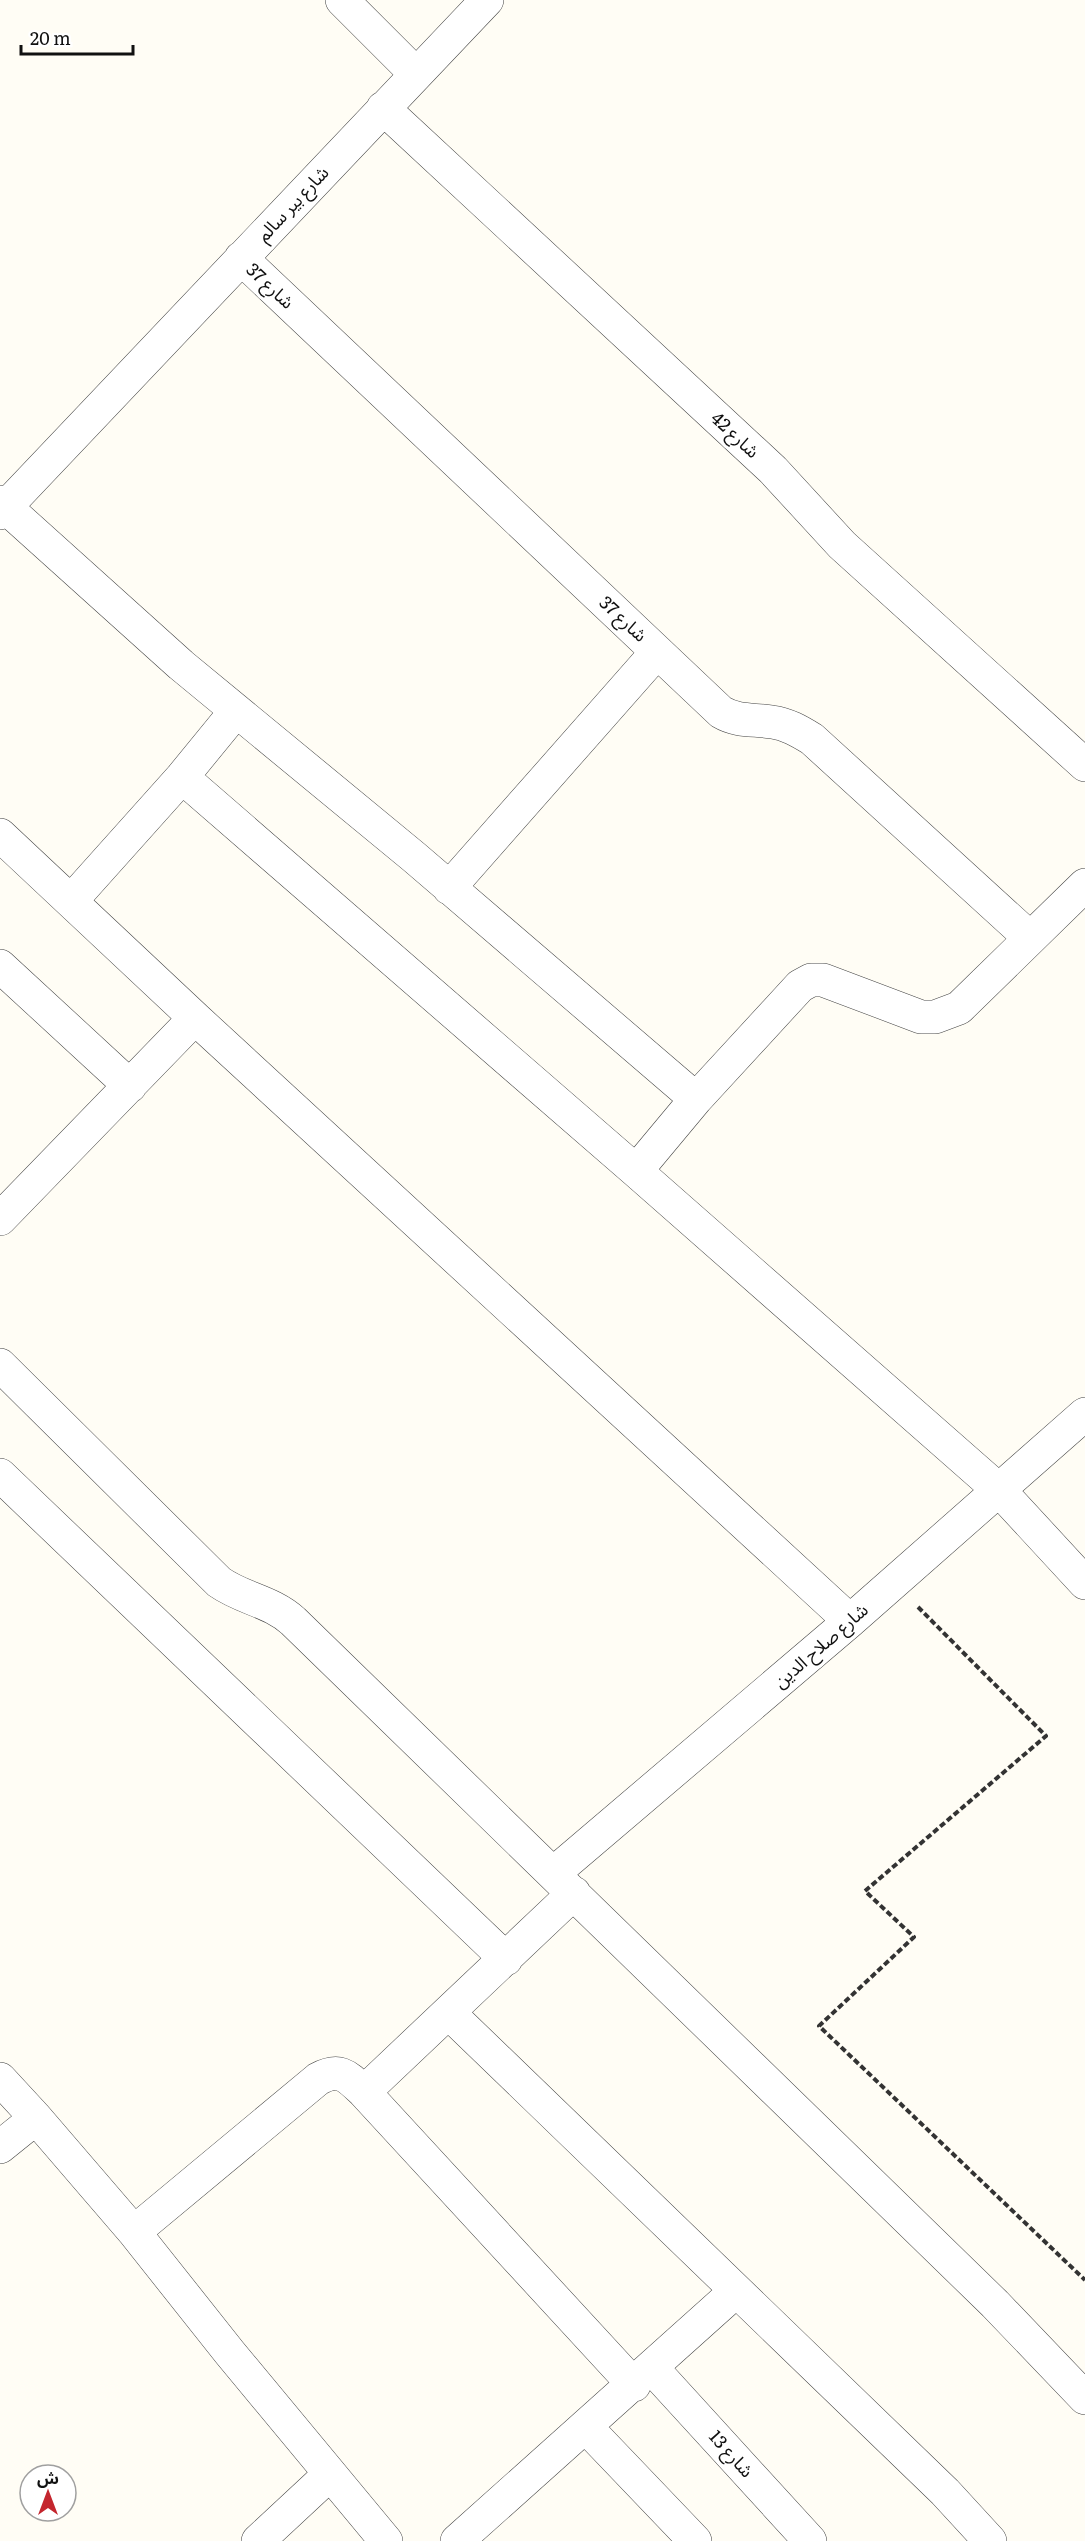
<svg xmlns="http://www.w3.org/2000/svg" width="1085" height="2541" font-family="Literata,'Noto Sans Arabic',serif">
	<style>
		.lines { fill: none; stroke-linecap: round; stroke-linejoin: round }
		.minor-casing { stroke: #444; stroke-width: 34 }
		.path { stroke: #333; stroke-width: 4; stroke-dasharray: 6 3; stroke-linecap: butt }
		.minor { stroke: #fff; stroke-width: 33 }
		.labels { text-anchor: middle; stroke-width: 6; stroke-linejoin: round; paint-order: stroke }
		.street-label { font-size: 18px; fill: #111; stroke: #fff }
	</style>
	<rect width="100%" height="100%" fill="#fffdf5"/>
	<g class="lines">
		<defs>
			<path id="minor" d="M342,0L416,74
				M383,108L773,470L842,545L1085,765
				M241,258L721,712C738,722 753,719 772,722C787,724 799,731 812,739L1029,937
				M0,502L181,665L414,857L696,1099
				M0,513L487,0
				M182,777L636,1171L1000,1491L1085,1583
				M0,835L195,1018L850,1621
				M449,888L657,652
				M71,901L182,777L236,711
				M0,966L130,1086
				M636,1171L696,1099L800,986L811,980H823L921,1017H935L959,1008L1085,885
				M0,1219L195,1018
				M0,1365L219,1582C243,1599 271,1601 293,1621L995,2304L1085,2398
				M0,1475L506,1959
				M554,1873L850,1621L1085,1414
				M449,2013L945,2492L990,2541
				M0,2079L36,2118
				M364,2092L574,1893
				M0,2147L36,2118L134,2232L230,2353L386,2541
				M134,2232L318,2079C340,2067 347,2076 364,2092L634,2385
				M652,2368L810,2541
				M586,2427L695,2541
				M258,2541L330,2474
				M457,2541L736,2291"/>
		</defs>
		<use href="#minor" class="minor-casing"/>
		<path class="path" d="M918,1607L1046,1736L865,1891L914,1937L819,2026L1085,2280"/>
		<use href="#minor" class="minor"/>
	</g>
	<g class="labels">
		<g class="street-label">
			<text transform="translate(293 204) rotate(-47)" y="6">شارع بير سالم</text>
			<text transform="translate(270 286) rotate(43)" y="6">شارع 37</text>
			<text transform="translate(735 435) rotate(43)" y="6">شارع 42</text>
			<text transform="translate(623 619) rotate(43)" y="6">شارع 37</text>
			<text transform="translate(821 1646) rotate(-41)" y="6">شارع صلاح الدين</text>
			<text transform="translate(731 2454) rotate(48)" y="6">شارع 13</text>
		</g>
	</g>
	<g transform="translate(48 2493)"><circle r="28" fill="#ffffff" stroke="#a0a0a0" stroke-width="1.5"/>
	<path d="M0-4.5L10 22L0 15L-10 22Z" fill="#c4262e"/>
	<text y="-9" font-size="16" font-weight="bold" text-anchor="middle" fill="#111111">ش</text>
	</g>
	<path d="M21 45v9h112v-9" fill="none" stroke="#111111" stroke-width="3"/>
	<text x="30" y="45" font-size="18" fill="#111111" stroke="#ffffff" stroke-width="4.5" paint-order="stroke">20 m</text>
</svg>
